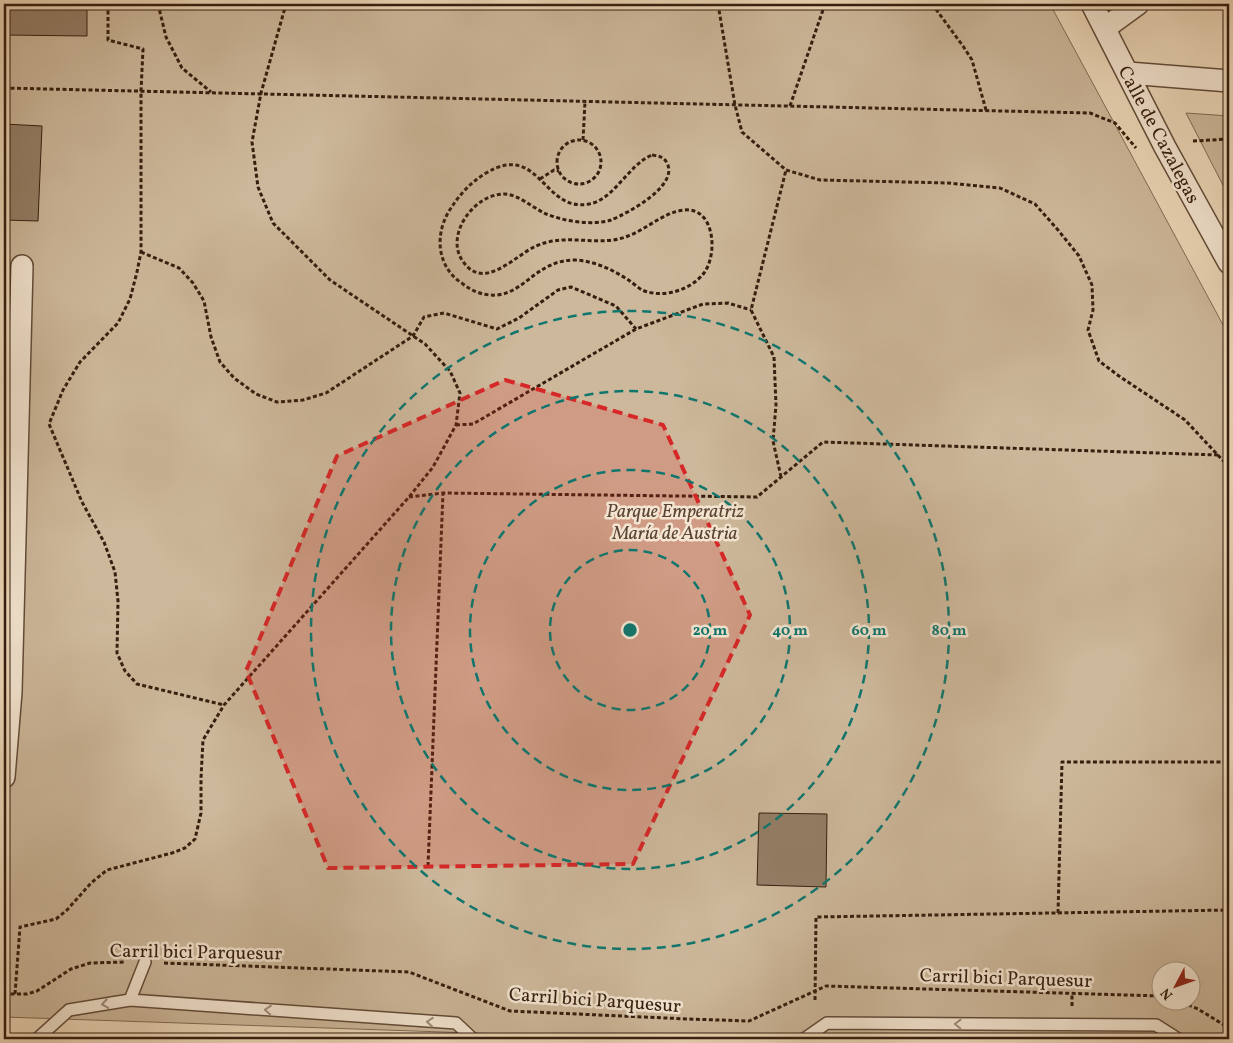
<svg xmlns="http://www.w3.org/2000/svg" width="1233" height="1043" font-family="Vollkorn,serif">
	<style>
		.green { fill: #cdb89b; stroke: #816b55; fill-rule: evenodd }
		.building { fill: #947e67; stroke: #351e0f }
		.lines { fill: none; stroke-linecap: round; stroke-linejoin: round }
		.lane-casing { stroke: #634c39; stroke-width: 14 }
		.street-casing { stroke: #634c39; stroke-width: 24 }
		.path { stroke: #351e0f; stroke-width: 3; stroke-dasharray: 4 2.5; stroke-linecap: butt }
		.lane { stroke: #f3e5d1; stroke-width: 11 }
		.street { stroke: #f3e5d1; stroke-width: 21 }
		.oneway { stroke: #9e8b7a }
		.marked { fill: #d62828; fill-opacity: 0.2; stroke: #d62828; stroke-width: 4; stroke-dasharray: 10 6; stroke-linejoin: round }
		.ring { fill: none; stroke: #0f766e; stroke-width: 2.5; stroke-dasharray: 9 6 }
		.labels { text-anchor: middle; stroke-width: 5; stroke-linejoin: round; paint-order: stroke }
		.street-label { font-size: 19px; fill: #351e0f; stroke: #f3e5d1 }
		.park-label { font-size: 19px; font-style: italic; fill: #5b4432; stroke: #f3e5d1 }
		.centre { fill: #0f766e; stroke: #f3e5d1; stroke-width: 2.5 }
		.ring-label { font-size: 15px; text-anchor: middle; font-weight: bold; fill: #0f766e; stroke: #f3e5d1; stroke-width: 5; stroke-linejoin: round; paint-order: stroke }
	</style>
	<rect width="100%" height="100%" fill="#ecd7b8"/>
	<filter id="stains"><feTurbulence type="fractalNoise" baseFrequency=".004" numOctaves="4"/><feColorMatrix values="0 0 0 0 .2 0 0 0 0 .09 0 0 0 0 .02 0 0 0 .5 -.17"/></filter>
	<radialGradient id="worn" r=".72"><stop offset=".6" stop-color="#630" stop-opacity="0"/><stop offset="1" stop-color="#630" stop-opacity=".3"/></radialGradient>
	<path class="green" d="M4,4H1050L1229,336V1039H648L4,1017ZM1160,970H1190V1000H1160Z
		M1186,113L1229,116V197Z"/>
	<path class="building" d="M4,4H87V36L4,35Z
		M4,124L42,126L38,221L4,220Z
		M759,813L827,814L826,887L757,885Z"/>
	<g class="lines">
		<defs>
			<path id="lane" d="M130,1000L456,1023L473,1039
				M37,1039L69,1010L130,1000L145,962
				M804,1039L827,1023L1156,1025L1178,1039"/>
			<path id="street" d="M1092,4L1165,147L1229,263
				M1105,28L1138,4
				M1128,73L1229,81
				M4,777L11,692L22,266"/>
		</defs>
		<use href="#lane" class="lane-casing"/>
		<use href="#street" class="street-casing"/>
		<path class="path" d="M108,4V40L143,49L141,91V252L137,272L130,299L118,323L80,362L63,390L49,424L82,502L104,542L115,572L118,601L117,653L125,671L137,684L224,705
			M158,4L166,37L182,68L211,92
			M718,4L735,105L742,132L786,170L820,180L948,183L1000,188L1035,204L1058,230L1079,256L1092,285L1093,310L1088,330L1099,361L1119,376L1185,420L1229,467
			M932,4L963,46L972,60L986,110
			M4,88L1090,113L1115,123L1136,148
			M790,106L825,4
			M583,140L585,102
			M557 162a22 22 0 1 1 44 0a22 22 0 1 1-44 0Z
			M1193,141L1229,139
			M652,155C659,156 664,157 667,163C679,186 628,213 611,220C592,226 562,221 544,213C532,207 519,195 505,194C475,193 445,234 462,260C483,293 514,256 536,246C568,232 599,248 628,236C647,229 664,212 684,210C715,207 718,254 704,273C691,290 663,299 642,290C637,287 632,282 627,279C611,269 594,261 575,260C537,260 526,292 497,295C485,296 473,292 463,284C436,267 434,233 451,208C460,194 471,182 486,173C540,141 543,213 589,204C614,200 628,165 652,155Z
			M540,179L554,170L559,171
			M141,252L179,268L193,283L204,301L211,337L220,362L234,378L256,394L277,402L303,400L326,393L413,336L424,317L444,313L497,329L519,318L558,290L571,287L616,306L636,329
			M456,425L473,424L636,329L703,304L728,303L751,310
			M781,477L773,441L776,405L774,357L751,310L786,170
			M409,497L443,493L757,497L823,442L1218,455
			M428,866L443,493
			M1058,913L1062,762H1222L1229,761
			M164,963L409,972L510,1011L688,1019L749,1021L826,986L1160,996
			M4,994H27L37,991L71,969L90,963L125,962
			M15,994L20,927L56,919L67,910L91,883L107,870L172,853L185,848L195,839L201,813V778L203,740L224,705L409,497L433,467L456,425L460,393L450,371L425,344L330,280L273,223L258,187L252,142L261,93L286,4
			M815,1000L816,917L1229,910
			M1176,1000L1198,1009L1229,1028
			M1072,1006V993"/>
		<use href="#lane" class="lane"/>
		<use href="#street" class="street"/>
	</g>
	<defs><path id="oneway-chevron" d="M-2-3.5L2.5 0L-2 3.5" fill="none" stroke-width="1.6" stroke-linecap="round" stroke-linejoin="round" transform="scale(1.25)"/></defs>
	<g class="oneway">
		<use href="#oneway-chevron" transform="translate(105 1004) rotate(171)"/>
		<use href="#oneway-chevron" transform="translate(268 1010) rotate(-176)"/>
		<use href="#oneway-chevron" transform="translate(430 1022) rotate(-176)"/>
		<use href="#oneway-chevron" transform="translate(958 1024) rotate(-179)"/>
	</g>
	<path class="marked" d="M505,380L663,425L750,615L633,864L328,868L246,671L337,456Z"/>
	<g class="ring">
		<circle cx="630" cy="630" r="80"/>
		<circle cx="630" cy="630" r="160"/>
		<circle cx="630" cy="630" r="239"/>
		<circle cx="630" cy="630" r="319"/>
	</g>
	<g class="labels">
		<g class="street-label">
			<text transform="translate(1160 134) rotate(62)" y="7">Calle de Cazalegas</text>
			<text transform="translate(196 951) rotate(1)" y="7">Carril bici Parquesur</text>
			<text transform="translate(1006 977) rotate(2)" y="7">Carril bici Parquesur</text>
			<text transform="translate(595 999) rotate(4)" y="7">Carril bici Parquesur</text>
		</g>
		<g class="park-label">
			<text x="675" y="517">Parque Emperatriz<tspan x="675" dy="22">María de Austria</tspan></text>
		</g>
	</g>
	<circle cx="630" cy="630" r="8" class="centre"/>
	<g class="ring-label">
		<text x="710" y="635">20 m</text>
		<text x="790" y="635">40 m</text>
		<text x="869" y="635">60 m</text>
		<text x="949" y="635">80 m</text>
	</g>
	<rect width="1233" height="1043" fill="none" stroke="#ecd7b8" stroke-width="20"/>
	<rect x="5" y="5" width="1223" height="1033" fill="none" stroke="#351e0f" stroke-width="2.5"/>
	<rect x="10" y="10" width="1213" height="1023" fill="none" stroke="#351e0f"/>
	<g transform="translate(1176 986) rotate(229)"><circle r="24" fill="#f3e5d1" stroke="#a79583"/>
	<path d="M0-4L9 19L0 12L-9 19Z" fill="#8f2418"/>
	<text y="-8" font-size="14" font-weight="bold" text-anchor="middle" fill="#351e0f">N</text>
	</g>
	<rect width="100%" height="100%" filter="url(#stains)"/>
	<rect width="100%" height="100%" fill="url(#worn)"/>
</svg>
